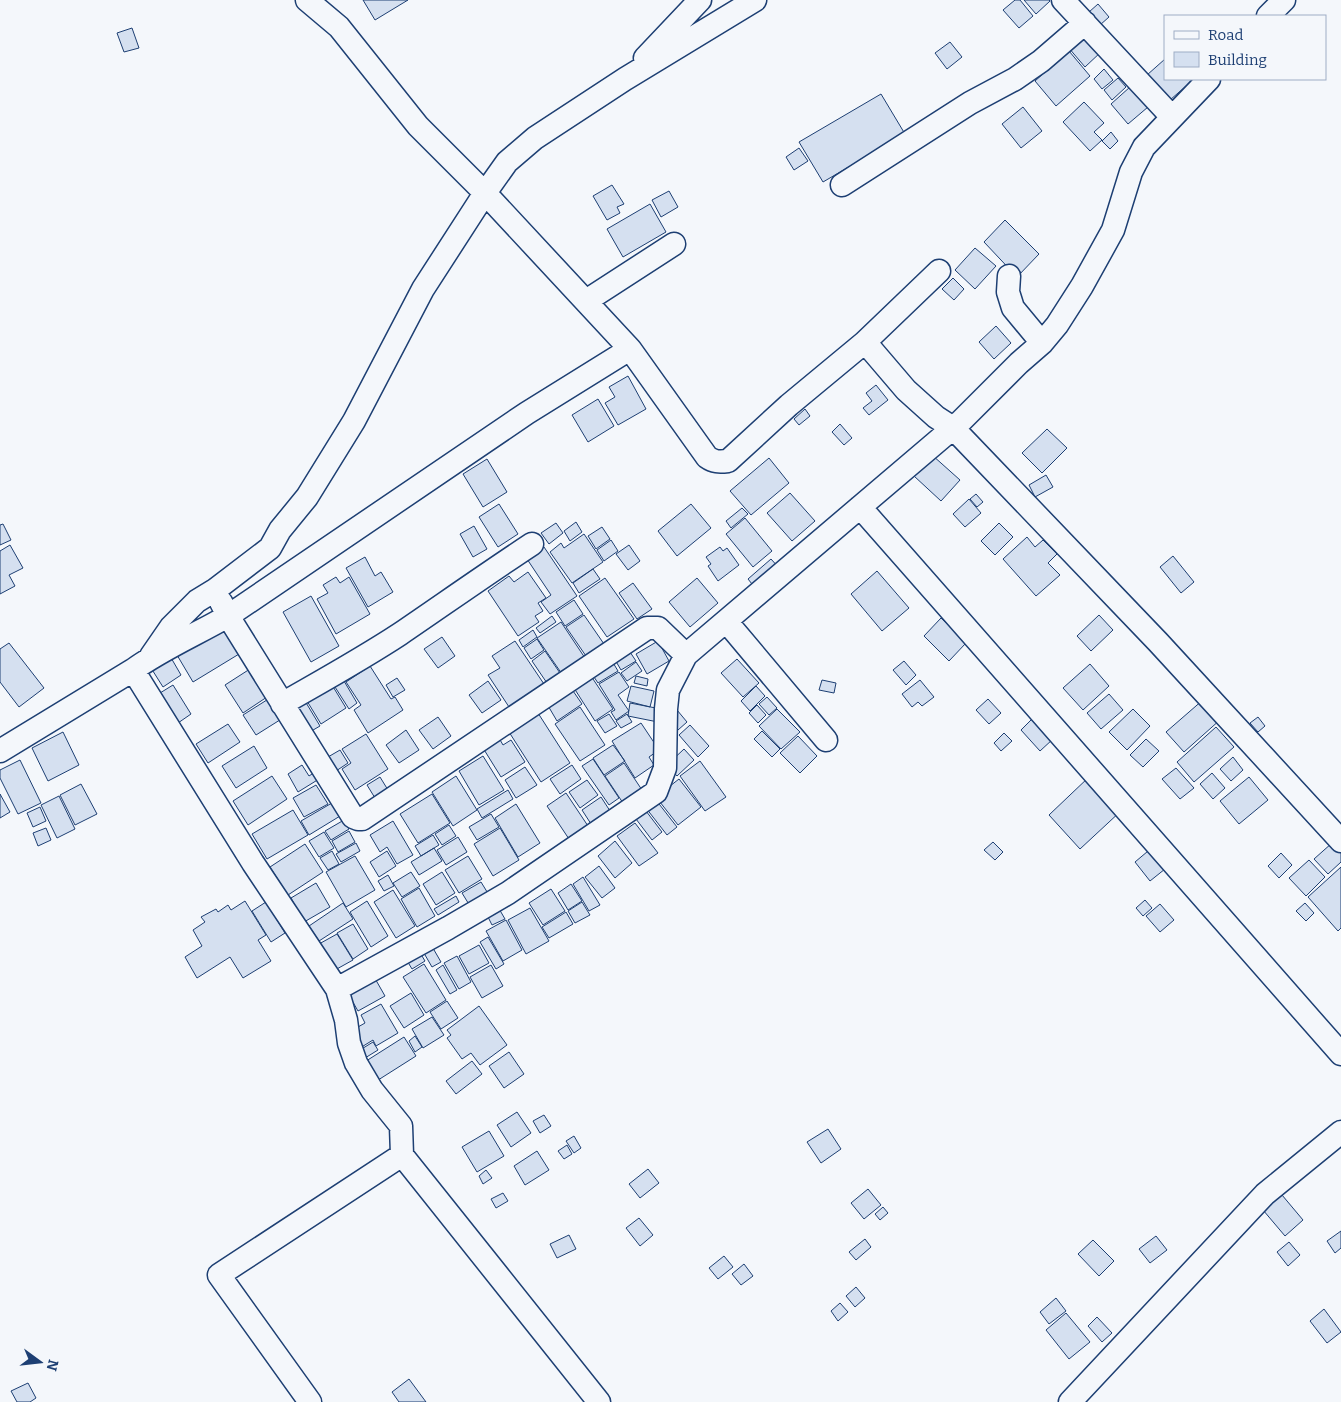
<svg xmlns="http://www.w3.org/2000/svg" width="1341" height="1402" font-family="Bitter,serif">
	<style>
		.building { fill: #d5e0f0; stroke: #1d3f73 }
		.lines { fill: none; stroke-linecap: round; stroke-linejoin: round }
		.minor-casing { stroke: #1d3f73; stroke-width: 25 }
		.minor { stroke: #f4f7fb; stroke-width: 22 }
	</style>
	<rect width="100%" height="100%" fill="#f4f7fb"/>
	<path class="building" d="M363,0H408L375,20Z
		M1015,0H1020L1033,16L1019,28L1003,10Z
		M1024,0H1049L1050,1L1036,14Z
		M1098,4L1109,17L1100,25L1089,12Z
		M132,28L139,48L124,52L117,33Z
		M1085,32L1102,51L1085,67L1068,47Z
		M950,42L962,57L947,69L935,53Z
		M1069,51L1090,76L1056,106L1035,81Z
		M1165,59V79H1194L1170,100L1147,75Z
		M1104,69L1113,80L1102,89L1094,79Z
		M1118,78L1126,87L1112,100L1104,90Z
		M1130,87L1148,107L1128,124L1111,104Z
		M881,94L905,134L823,182L799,142Z
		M1084,102L1104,123L1094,132L1102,140L1090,151L1063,122Z
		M1023,107L1042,131L1021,148L1002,124Z
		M1111,132L1118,141L1110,149L1102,141Z
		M799,148L808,161L794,170L786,157Z
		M612,185L624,204L617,207L620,213L607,220L593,196Z
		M669,191L678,207L661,217L652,200Z
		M650,204L666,232L623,257L607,229Z
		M1005,220L1039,254L1017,277L984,242Z
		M975,248L996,266L975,289L955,270Z
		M953,278L964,289L954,300L942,289Z
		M996,326L1011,343L994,359L979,342Z
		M628,376L646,409L618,425L605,403L615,397L609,387Z
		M876,385L888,400L869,415L863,408L872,401L866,393Z
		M598,399L614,426L588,442L572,415Z
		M805,409L810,416L799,425L794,419Z
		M840,424L852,438L844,445L832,432Z
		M1047,429L1067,448L1042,473L1022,453Z
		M932,455L960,480L941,501L914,476Z
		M769,458L789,483L751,515L730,491Z
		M487,459L507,492L483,507L463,474Z
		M1046,475L1053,487L1035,497L1029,485Z
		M790,493L815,521L792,541L767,513Z
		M976,494L983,502L977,507L970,499Z
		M969,499L981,513L965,527L953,514Z
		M499,504L518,534L498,547L479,517Z
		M691,504L711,528L677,556L658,531Z
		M742,508L748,514L731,528L726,521Z
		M745,518L772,551L753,567L726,534Z
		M576,522L582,532L570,541L564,531Z
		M556,523L563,533L549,544L541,533Z
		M999,523L1013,537L995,555L981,541Z
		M3,524L11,540L0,545V525Z
		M474,526L487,549L473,557L460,534Z
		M602,527L610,539L596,549L588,536Z
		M584,534L603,562L572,583L550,552L561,543L564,548Z
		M1027,537L1035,547L1043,540L1057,554L1048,563L1060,575L1036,596L1003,559Z
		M611,540L618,551L604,561L597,550Z
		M10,545L23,568L9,575L15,586L0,594V551Z
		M629,545L640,561L628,570L616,554Z
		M544,547L577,596L550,614L541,602L551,595L527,559Z
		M720,547L723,551L727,548L739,565L718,581L708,566L711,564L706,557Z
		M1173,556L1194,582L1181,593L1160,567Z
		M365,557L375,576L381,572L393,592L368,607L346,568Z
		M771,559L780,569L756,589L748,579Z
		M593,569L600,579L579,593L573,583Z
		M877,571L909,608L882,631L851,594Z
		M528,572L546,598L538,603L543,611L535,616L539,622L518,636L488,591L509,576L514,582Z
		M336,577L340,583L349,577L370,614L336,634L317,599L328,593L323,585Z
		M605,578L634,619L607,637L579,596Z
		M697,578L718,603L690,627L669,602Z
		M633,583L652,609L637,619L619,593Z
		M311,596L339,646L311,662L283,612Z
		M574,600L583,614L565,626L556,612Z
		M584,615L604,644L586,656L566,627Z
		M1099,615L1113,630L1091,651L1077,636Z
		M552,616L556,622L540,633L536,628Z
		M941,618L966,643L949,661L924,636Z
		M561,622L585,658L562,674L537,638Z
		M228,624L244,651L193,682L177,655Z
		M533,630L537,637L523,647L519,640Z
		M442,637L455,656L438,668L424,649Z
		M537,639L544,650L531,659L524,648Z
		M515,641L546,687L511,710L488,675L500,668L492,656Z
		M658,641L669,661L647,674L636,654Z
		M9,643L44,688L19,707L0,682V649Z
		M628,649L636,661L621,670L614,658Z
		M545,651L562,676L549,686L532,661Z
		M170,656L181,675L163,687L151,668Z
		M737,659L759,683L743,697L721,673Z
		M612,661L618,671L598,683L592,674Z
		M904,661L916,675L906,685L893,670Z
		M636,662L642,671L627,681L621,673Z
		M1090,664L1109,686L1083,710L1063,688Z
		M370,666L391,699L395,697L403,710L368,733L354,710L361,705L346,682Z
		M253,667L270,695L243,713L225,685Z
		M619,672L629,687L618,695L629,711L616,720L611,712L615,710L599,684Z
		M591,676L613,709L595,721L574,688Z
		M636,676L648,679L647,686L634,683Z
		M397,678L405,690L393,697L386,685Z
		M822,680L836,683L834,693L819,690Z
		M920,680L934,697L922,706L918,702L912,707L902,694Z
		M344,681L357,703L349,709L335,687Z
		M488,681L501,700L482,713L469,695Z
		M173,685L191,714L178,723L160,693Z
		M332,685L346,708L321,724L307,701Z
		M631,686L654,691L650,707L627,701Z
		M756,686L765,696L750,711L741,701Z
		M571,688L582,704L557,721L547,704Z
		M1109,694L1123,710L1101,729L1087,713Z
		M767,697L777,708L769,715L759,704Z
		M270,698L283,718L256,735L243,715Z
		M988,699L1001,713L989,724L976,710Z
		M1204,699L1221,719L1184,752L1166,732Z
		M305,701L320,726L308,733L292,709Z
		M630,703L661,709L658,722L628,716Z
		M757,705L766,715L758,723L749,713Z
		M580,707L605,745L580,761L555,724Z
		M777,709L800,732L781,749L759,726Z
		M1133,709L1150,726L1127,750L1109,732Z
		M677,710L687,722L678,730L668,719Z
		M538,713L570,763L541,782L509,732Z
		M609,714L617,726L605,733L597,721Z
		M627,714L632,722L621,728L616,721Z
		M438,717L451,736L433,749L419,730Z
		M1258,717L1265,726L1258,732L1250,723Z
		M1033,718L1053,739L1040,751L1021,730Z
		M641,723L659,750L649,757L654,765L635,778L612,741Z
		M228,724L240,742L208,763L196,744Z
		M690,725L709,746L698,757L679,735Z
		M1216,727L1234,747L1194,782L1177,762Z
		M406,730L419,750L399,763L386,745Z
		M762,731L780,749L772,757L754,739Z
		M63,732L79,765L48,781L32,748Z
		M1004,733L1012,741L1001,751L994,743Z
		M366,734L388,769L355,790L342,769L351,763L342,749Z
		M798,736L817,756L800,773L780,753Z
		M499,738L503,745L511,740L525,762L501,777L483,748Z
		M1146,739L1159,751L1143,767L1130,755Z
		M613,745L625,761L604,775L593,758Z
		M254,746L267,768L236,788L222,766Z
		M684,749L694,760L677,776L667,765Z
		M340,750L348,763L336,771L328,757Z
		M483,756L504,790L479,805L459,771Z
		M1233,757L1243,770L1231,781L1220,769Z
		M593,759L619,798L609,805L582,766Z
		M20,760L41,803L18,814L0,778V770Z
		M700,761L726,797L705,811L680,776Z
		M624,763L642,790L623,803L605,776Z
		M302,765L309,776L315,772L319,779L298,792L288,774Z
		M572,765L581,779L560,794L550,779Z
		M525,767L537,785L516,798L505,780Z
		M1176,768L1194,788L1180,799L1162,779Z
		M1212,773L1225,788L1213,799L1200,784Z
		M272,776L287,799L248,825L233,801Z
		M456,776L477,810L453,826L432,792Z
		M1090,776L1122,810L1080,849L1049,815Z
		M380,777L388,790L375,798L367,785Z
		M1249,777L1268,800L1239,824L1220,801Z
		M679,779L701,807L678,825L656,797Z
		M587,780L598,795L580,808L569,792Z
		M81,784L97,814L75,825L60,795Z
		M316,785L328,804L304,817L293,798Z
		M508,790L513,799L482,818L477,809Z
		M566,793L590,829L571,842L547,806Z
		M0,794L10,812L0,818Z
		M432,794L450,823L418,843L400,814Z
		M59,796L75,829L57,838L41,805Z
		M601,797L612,814L593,827L582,810Z
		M337,800L345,813L309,835L301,821Z
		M656,800L677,827L667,835L646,808Z
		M516,804L540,843L518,857L495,818Z
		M40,807L46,821L33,827L27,813Z
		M293,810L308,835L267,859L252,834Z
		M646,811L662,832L652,840L636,819Z
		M491,814L499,827L477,840L469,827Z
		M344,820L349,829L331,840L325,831Z
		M393,821L413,855L397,864L387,847L380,852L370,835Z
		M635,823L658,853L639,866L617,836Z
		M449,825L456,836L442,845L435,834Z
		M46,828L51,840L38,846L33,833Z
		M500,828L519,860L493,876L474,844Z
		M349,831L355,842L338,852L332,841Z
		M324,832L334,848L319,857L309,841Z
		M433,835L439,845L421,856L415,846Z
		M458,837L467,852L446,865L437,850Z
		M615,841L632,863L615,878L598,856Z
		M993,842L1003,852L995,860L984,850Z
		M356,843L360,851L341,862L336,854Z
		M1332,843L1341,853V862L1328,874L1314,859Z
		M305,844L323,872L288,895L270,867Z
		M1154,846L1170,865L1150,881L1135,862Z
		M434,848L442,861L419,875L411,862Z
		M332,851L339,864L328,870L320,858Z
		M387,851L396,866L379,877L370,862Z
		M1281,853L1292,865L1279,878L1268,866Z
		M355,856L375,890L346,907L326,872Z
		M468,856L482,879L459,893L445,870Z
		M1309,860L1325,877L1306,896L1289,878Z
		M599,866L615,888L602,898L585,877Z
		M1341,867V928L1338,931L1308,897Z
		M411,872L420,886L402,897L393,883Z
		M442,872L455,893L436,905L423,884Z
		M388,875L394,886L384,891L378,881Z
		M583,877L600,905L589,911L573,884Z
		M481,882L489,895L470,906L462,893Z
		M316,883L330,907L304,922L291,898Z
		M571,884L582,901L568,910L558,893Z
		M419,888L435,916L417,927L401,899Z
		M551,889L565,911L543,925L529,903Z
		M393,890L415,926L396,938L374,902Z
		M456,896L459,902L438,915L434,909Z
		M1145,900L1152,908L1143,916L1136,908Z
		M245,901L266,935L258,940L271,961L243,978L230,957L197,978L185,957L202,946L193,930L205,922L201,917L216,909L218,912L228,905L231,910Z
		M367,901L388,936L371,947L350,912Z
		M266,902L285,933L271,942L252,911Z
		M582,902L590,915L575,923L568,911Z
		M343,903L353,919L319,941L309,926Z
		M1305,903L1314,913L1306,921L1296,911Z
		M1160,904L1174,920L1160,932L1146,916Z
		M498,907L505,919L492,925L486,913Z
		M530,908L549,941L526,954L508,920Z
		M566,912L573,924L549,938L542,927Z
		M506,920L522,950L503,961L486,931Z
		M353,924L368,949L353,959L337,933Z
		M337,934L353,960L335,970L319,944Z
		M488,937L504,964L496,969L480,942Z
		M430,943L441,962L432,967L421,948Z
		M479,945L489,963L469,974L459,956Z
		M419,951L425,961L412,969L406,959Z
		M457,956L471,982L459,989L444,963Z
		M424,964L446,1000L426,1013L403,977Z
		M443,965L457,990L450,994L436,970Z
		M491,965L503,986L482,998L470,977Z
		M373,975L385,996L358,1011L346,990Z
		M411,993L424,1015L404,1028L390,1006Z
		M447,1001L458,1018L441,1029L430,1012Z
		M381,1004L398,1033L376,1046L373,1040L360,1048L351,1031L365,1023L361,1015Z
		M479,1006L507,1045L480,1065L471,1053L462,1059L447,1038L451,1035L447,1030Z
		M432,1017L444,1035L423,1048L412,1029Z
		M415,1036L422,1047L415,1052L409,1041Z
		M404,1037L416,1056L375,1082L363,1063Z
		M373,1042L378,1050L365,1058L360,1050Z
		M509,1052L524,1074L504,1088L489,1066Z
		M472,1061L482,1074L456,1094L446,1081Z
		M517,1112L531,1133L511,1147L497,1125Z
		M544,1115L551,1126L540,1133L533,1121Z
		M828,1129L841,1149L821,1163L807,1142Z
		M489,1131L504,1156L477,1172L462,1147Z
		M574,1136L581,1148L574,1153L566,1141Z
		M567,1145L572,1154L564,1159L558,1151Z
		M537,1151L549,1170L525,1185L514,1166Z
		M648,1169L659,1183L640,1198L629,1184Z
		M486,1170L492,1178L483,1184L479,1176Z
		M868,1189L881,1205L864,1219L851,1203Z
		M503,1193L508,1201L496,1208L491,1199Z
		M1282,1195L1303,1220L1285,1236L1263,1210Z
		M883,1207L888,1213L880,1220L875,1214Z
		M639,1218L653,1235L640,1246L626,1228Z
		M1341,1231V1248L1335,1253L1327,1241Z
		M569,1235L576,1249L557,1258L550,1244Z
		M1156,1236L1167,1250L1150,1263L1139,1249Z
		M865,1239L871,1247L856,1260L849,1252Z
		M1093,1240L1114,1261L1099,1276L1078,1254Z
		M1289,1242L1300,1255L1288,1266L1277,1252Z
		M724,1256L733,1267L718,1279L709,1268Z
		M744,1264L753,1276L741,1285L732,1274Z
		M856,1287L865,1298L855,1307L846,1296Z
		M1056,1298L1066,1311L1049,1324L1040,1312Z
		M840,1303L848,1312L838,1321L831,1311Z
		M1324,1309L1341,1332L1327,1343L1310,1321Z
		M1066,1313L1090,1342L1069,1359L1046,1330Z
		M1097,1317L1112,1333L1102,1342L1088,1326Z
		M409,1379L426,1402H399L392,1392Z
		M28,1383L36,1398L30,1402H17L11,1391Z"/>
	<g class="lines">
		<defs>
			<path id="minor" d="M1063,0L1172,117
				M1268,16L1284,0
				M645,58L700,0
				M842,185L970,103L1015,79L1041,61L1085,23
				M1009,276L1008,292L1013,308L1042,343
				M586,301L674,244
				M865,342L939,271
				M630,349L485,193L507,162L535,138L625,79L755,0
				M860,507L1341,1054
				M221,602L228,616L353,817L358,819H362L647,628H658L686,655
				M726,621L826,740
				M151,656L171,627L197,601L215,590L270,548L280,530L307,497L354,421L423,289L485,193L418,126L339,27L307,0
				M133,670L253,863L337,989L346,1020L349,1043L356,1063L372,1090L401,1126L402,1155L599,1402
				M282,704C322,681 362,659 400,634C444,604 488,573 532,544
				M0,751L133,670C162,649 197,634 228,616L527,413L630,349L707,457C714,462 719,462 728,461L789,405L865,342L906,390L936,417L953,428L1158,642L1341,841
				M337,989L448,928L508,893L656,792L665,768L666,709L668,690L686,655L960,422L1019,363L1042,343L1057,325L1082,286L1113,230L1131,172L1144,147L1209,79
				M310,1402L219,1275L402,1155
				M1070,1402L1265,1194L1341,1132"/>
		</defs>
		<use href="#minor" class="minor-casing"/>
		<use href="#minor" class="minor"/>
	</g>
	<rect x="1164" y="15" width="162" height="65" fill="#f4f7fb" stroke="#9eadc5"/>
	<rect x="1174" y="31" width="25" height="8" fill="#f4f7fb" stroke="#9eadc5"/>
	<text x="1208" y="40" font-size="15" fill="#1d3f73">Road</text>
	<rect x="1174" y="52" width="25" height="15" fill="#d5e0f0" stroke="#9eadc5"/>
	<text x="1208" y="65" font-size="15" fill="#1d3f73">Building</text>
	<g transform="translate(40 1362) rotate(105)" stroke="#f4f7fb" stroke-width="4" paint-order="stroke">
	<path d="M0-4L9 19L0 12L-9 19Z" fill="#1d3f73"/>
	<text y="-8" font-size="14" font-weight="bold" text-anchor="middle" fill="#1d3f73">N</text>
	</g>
</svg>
